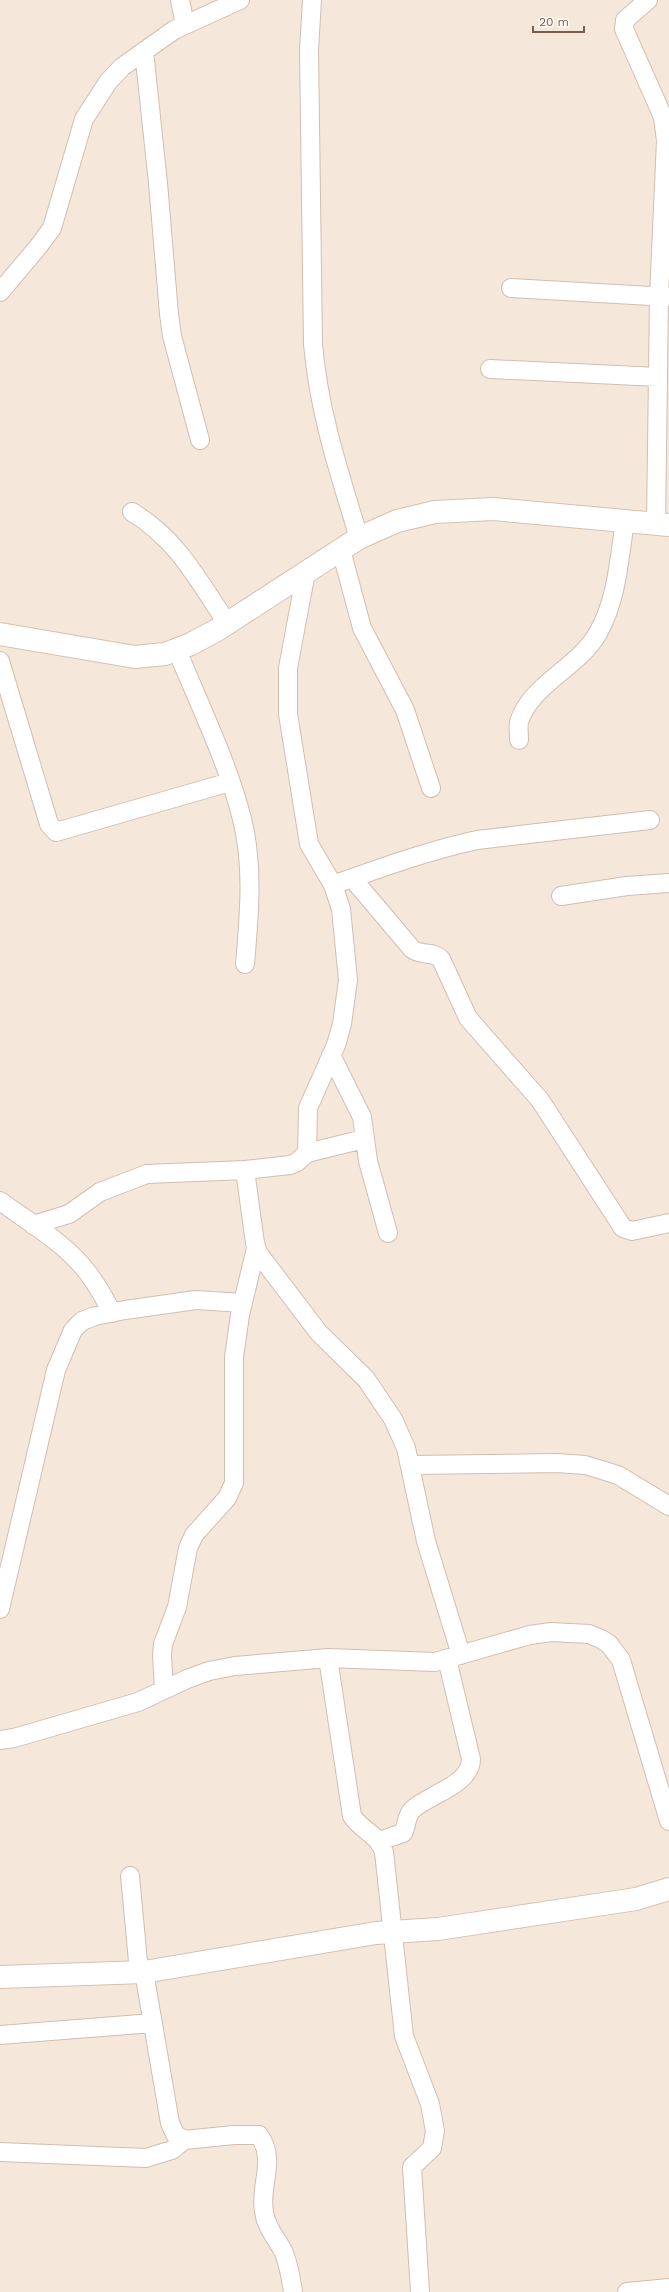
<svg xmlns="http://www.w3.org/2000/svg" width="669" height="2292" font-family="'Work Sans',sans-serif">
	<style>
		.residential { fill: #f5e8da }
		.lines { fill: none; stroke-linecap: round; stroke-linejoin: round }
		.street-casing { stroke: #d1beb0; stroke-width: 20 }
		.secondary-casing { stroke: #d6c0b0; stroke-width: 24 }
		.street { stroke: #fff; stroke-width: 18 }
		.secondary { stroke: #fff; stroke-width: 22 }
	</style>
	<rect width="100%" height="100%" fill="#fdf6ec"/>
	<path class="residential" d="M0,0H669V2292H0Z"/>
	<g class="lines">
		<defs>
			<path id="street" d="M180,0L185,25
				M312,0L309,50L313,344C319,413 339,472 359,538
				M648,0L625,20L624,29L663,117L666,141L659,297L656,524
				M144,51L158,183L169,314L172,336L200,440
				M511,288L669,297
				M0,292L38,247L52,228L84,119L108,82L122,67L174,30L240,0
				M490,369L658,377
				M132,512C177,539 198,580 227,623
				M341,550L362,628L405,710L431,788
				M177,650C199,704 228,763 242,819C254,866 249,917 245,964
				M0,661L49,824L56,832L230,782
				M519,740C519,734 518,727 519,722C530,685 579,667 598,633C617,600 619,559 625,521
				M352,878L412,949C421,956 433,951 441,959L468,1018L540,1100L623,1228L632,1231L669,1223
				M341,882C386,866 431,850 477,840L650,820
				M561,896L627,886L669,883
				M331,1055L362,1117L368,1161L388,1233
				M307,1153L364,1139
				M245,1170L255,1243L258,1253L319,1333L366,1379L393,1419L406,1448L426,1541L461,1655
				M0,1201C30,1223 65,1243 88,1273C97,1285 105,1299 112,1313
				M33,1225L69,1214L100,1192L147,1174L245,1170L290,1165L297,1162L307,1153L308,1108L336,1045L342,1024L348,980L341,909L333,885L309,844L288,714V668L306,572
				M410,1465L557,1463L585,1465L618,1475L669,1506
				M0,1609L56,1370L73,1330L82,1321L95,1316L125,1310L196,1300L243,1303
				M328,1658L352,1816C361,1830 379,1835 384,1852L404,2036L430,2104L435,2131L432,2148L412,2167L420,2292
				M164,1690L162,1655L163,1644L177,1607L188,1548L194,1535L227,1498L234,1483V1357L240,1315L256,1248
				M0,1740L14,1738L138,1702L187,1679L209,1671L235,1666L328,1658L435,1662L530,1635L551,1632L589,1634L601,1639L609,1644L621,1660L669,1821
				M379,1841L403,1833C407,1826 406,1816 412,1810C429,1794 471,1785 471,1759L447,1659
				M130,1876L139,1972
				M144,1972L170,2123L175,2134L184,2140L234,2135H259C277,2160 259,2185 264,2212C266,2228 278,2240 284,2253C289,2265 291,2279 293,2292
				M0,2035L153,2023
				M0,2152L146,2158L172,2150L184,2140
				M627,2292L669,2288"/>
			<path id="secondary" d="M0,634L135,657L165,654L191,644L217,630L359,538L397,521L435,512L493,509L669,525
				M0,1977L144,1972L376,1933L438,1929L636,1899L669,1889"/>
		</defs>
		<use href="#street" class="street-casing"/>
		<use href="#secondary" class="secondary-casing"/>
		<use href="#street" class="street"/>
		<use href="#secondary" class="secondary"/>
	</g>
	<path d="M533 26v6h51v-6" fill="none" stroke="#7a5c4d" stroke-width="2"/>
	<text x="539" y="26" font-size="12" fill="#7a5c4d" stroke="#fffaf3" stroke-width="3" paint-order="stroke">20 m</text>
</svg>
